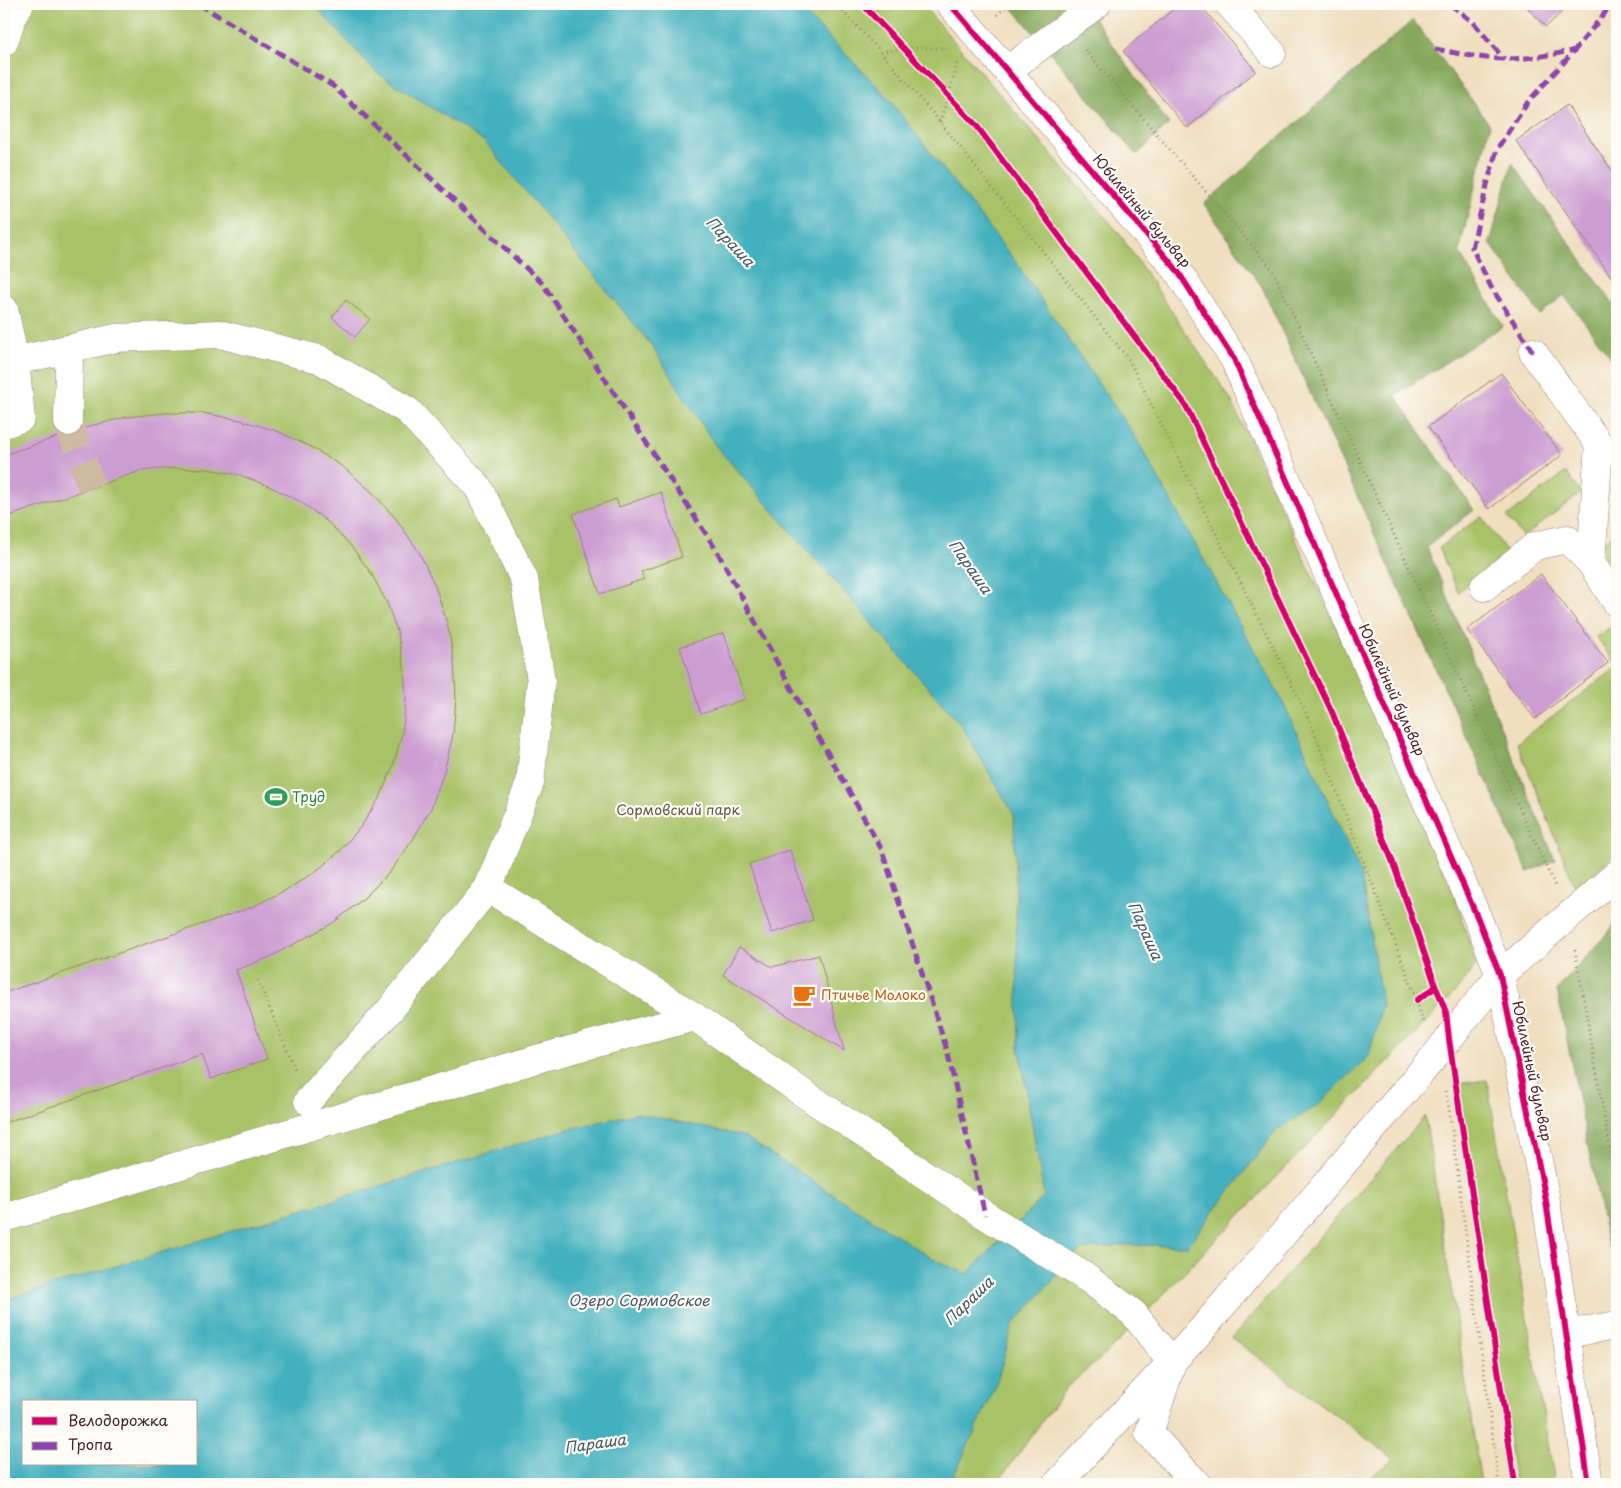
<svg xmlns="http://www.w3.org/2000/svg" width="1621" height="1488" font-family="'Playpen Sans',sans-serif">
	<style>
		.green { fill: #a8c268; stroke: #79704a; fill-rule: evenodd }
		.forest { fill: #86a85c; stroke: #686444 }
		.water { fill: #42b0be; stroke: #466874; fill-rule: evenodd }
		.building { fill: #cc9dd1 }
		.lines { fill: none; stroke-linecap: round; stroke-linejoin: round }
		.minor-tunnel { stroke: #ceb9a1; stroke-width: 28; stroke-dasharray: 28 14; stroke-linecap: butt }
		.minor-casing { stroke: #9c7f75; stroke-width: 29 }
		.path { stroke: #9c7f75; stroke-width: 3; stroke-dasharray: 1 4; stroke-linecap: butt }
		.minor { stroke: #fff; stroke-width: 28 }
		.quiet { stroke: #8e44ad; stroke-width: 5; stroke-dasharray: 10 5; stroke-linecap: butt }
		.cycleway-casing { stroke: #fdfcf7; stroke-width: 9 }
		.cycleway { stroke: #d6006c; stroke-width: 6 }
		.labels { text-anchor: middle; stroke-width: 4.5; stroke-linejoin: round; paint-order: stroke }
		.street-label { font-size: 14px; fill: #4a1f2b; stroke: #fdfcf7 }
		.leisure-label { font-size: 14px; fill: #27864d; stroke: #fdfcf7; text-anchor: start }
		.park-label { font-size: 14px; fill: #6b5840; stroke: #fdfcf7 }
		.food-label { font-size: 14px; fill: #c56008; stroke: #fdfcf7; text-anchor: start }
		.water-label { font-size: 15px; font-style: italic; fill: #475966; stroke: #fdfcf7 }
	</style>
	<rect width="100%" height="100%" fill="#fdfcf7"/>
	<filter id="ink" filterUnits="userSpaceOnUse"><feTurbulence type="fractalNoise" baseFrequency=".02" numOctaves="2"/><feDisplacementMap in="SourceGraphic" scale="10" xChannelSelector="R" yChannelSelector="G"/><feConvolveMatrix kernelMatrix="1 2 1 2 8 2 1 2 1" color-interpolation-filters="sRGB"/></filter>
	<filter id="wash" filterUnits="userSpaceOnUse"><feTurbulence type="fractalNoise" baseFrequency=".0096" numOctaves="4" result="noise"/><feDisplacementMap in="SourceGraphic" scale="20" xChannelSelector="R" yChannelSelector="G"/><feGaussianBlur stdDeviation="1.12" result="paint"/><feColorMatrix in="noise" values="0 0 0 0 0 0 0 0 0 0 0 0 0 0 0 0 0 1.4 0 .05"/><feComposite in="paint" operator="in"/></filter>
	<g filter="url(#wash)">
		<rect width="100%" height="100%" fill="#efdfbf"/>
		<path class="green" d="M4,4H922L1119,233L1231,400L1383,728L1457,902L1476,965L1457,990L1107,1353L1067,1387L1001,1478L995,1484H4ZM24,1402H196V1464H24Z
			M1566,472L1581,493L1523,537L1507,517Z
			M1481,516L1508,553L1458,592L1439,548Z
			M1617,532V575L1598,546Z
			M1617,623V665L1596,637Z
			M1617,667V852L1576,889L1517,743Z
			M1487,1080L1555,1484H1515L1456,1084Z
			M1425,1116L1481,1484H1361L1394,1459L1232,1338Z"/>
		<path class="forest" d="M1009,4H1087L1085,6L1169,124L1137,155Z
			M1413,20L1490,125L1459,252L1503,326L1395,395L1474,510L1427,547L1555,860L1528,872L1262,287L1204,204Z
			M1512,163L1617,309V366L1564,295L1540,315L1490,243Z
			M1617,922V1249L1608,1247L1557,990Z"/>
		<path class="water" d="M313,4H796L885,94L1015,261L1136,438L1282,700L1361,874L1382,1004L1369,1056L1318,1105L1277,1130L1187,1246L1125,1245L1080,1250L1013,1325L995,1388L950,1484H4V1300L565,1130L638,1113L743,1136L933,1259L967,1274L1044,1196L1019,1046L1014,815L961,725L715,445L652,346L485,142L377,73ZM24,1402H196V1464H24Z"/>
		<g id="blocks">
			<path class="building" d="M1180,4H1199L1256,71L1187,128L1123,51Z
				M1524,4H1570L1546,27Z
				M1567,105L1617,178V285L1516,141Z
				M346,300L370,319L355,337L332,317Z
				M1501,373L1562,455L1489,509L1428,427Z
				M165,413H203L240,420L277,431L311,447L343,467L372,492L397,520L419,552L435,586L447,622L454,660L456,698L453,735L444,772L431,808L412,841L390,872L363,899L333,923L270,957L236,970L267,1059L211,1079L202,1054L4,1123V993L252,907L286,890L315,872L340,851L362,825L380,797L393,766L402,734L406,701L404,667L398,634L387,603L371,573L351,546L328,522L301,502L271,487L240,475L207,469L173,468L140,471L4,518V455L90,426L127,417Z
				M661,492L682,557L641,571L644,579L600,594L573,514L616,499L619,507Z
				M1541,574L1608,663L1535,719L1467,630Z
				M724,633L745,699L701,714L680,647Z
				M790,850L813,920L772,933L749,864Z
				M739,947L772,967L819,955L844,1051L723,975Z"/>
		</g>
	</g>
	<g filter="url(#ink)">
		<use href="#blocks" fill-opacity="0" stroke="#9c7f75" stroke-width="1"/>
		<g class="lines">
			<path class="minor-tunnel" d="M68,422L96,499"/>
			<defs>
				<path id="minor" d="M950,4L1177,270L1234,359L1478,919L1500,975L1545,1195L1589,1484
					M1229,4L1272,53
					M4,42L13,15L20,4
					M1008,70L1097,4
					M4,309L15,361L21,418L4,424
					M1533,352L1599,444L1591,563L1617,603
					M15,361L116,338L219,334L319,359L408,411L478,487L524,579L541,680L530,783L488,888L389,1011L308,1101
					M68,422L69,350
					M1484,587L1535,546L1567,539L1591,563
					M488,888L695,1017
					M4,1218L540,1058L695,1017L800,1091L985,1215L1087,1278L1134,1314L1172,1363L1149,1433L1197,1484
					M1566,1334L1617,1325
					M1057,1484L1198,1334L1434,1057L1500,975L1617,874"/>
			</defs>
			<use href="#minor" class="minor-casing"/>
			<path class="path" d="M836,4L881,52L940,122L1129,360L1309,719L1417,1000L1423,1024
				M997,15L1009,4
				M1085,50L1272,269L1556,888
				M881,52L903,48H948
				M940,122L948,97L958,60
				M1575,950L1617,1189
				M258,980L295,1069
				M1445,1091L1449,1108L1499,1484"/>
			<use href="#minor" class="minor"/>
			<path class="quiet" d="M199,4L333,86L543,284L717,551L779,666L882,850L947,1050L985,1215
				M1450,4L1473,22L1504,59
				M1435,49C1457,53 1481,59 1505,59C1528,59 1552,55 1575,50
				M1533,352L1491,287L1472,248L1487,185L1497,149L1528,102L1575,50L1612,4"/>
			<defs>
				<path id="cycleway" d="M862,4L976,125L1185,404L1332,712L1392,860L1436,987L1417,1000
					M950,4L1177,270L1234,359L1478,919L1500,975L1545,1195L1589,1484
					M1436,987L1446,1012L1449,1039L1515,1484"/>
			</defs>
			<use href="#cycleway" class="cycleway-casing"/>
			<use href="#cycleway" class="cycleway"/>
		</g>
	</g>
	<defs>
		<symbol id="stadium-bare" viewBox="-9 -9 18 18"><path d="M0-5a6.5 5 0 1 0 0 10a6.5 5 0 1 0 0-10ZM-3.5-1.8h7v3.6h-7Z" fill="#2e9e5b" stroke="#fdfcf7" stroke-width="2.5" paint-order="stroke"/></symbol>
		<symbol id="cafe-bare" viewBox="-9 -9 18 18"><path d="M-5.5-4.5H6V0H3Q3 3.5 0 3.5H-2.5Q-5.5 3.5-5.5 0ZM3-3.2v2h1.7v-2ZM-6 4.5H4V6H-6Z" fill="#e8710a" stroke="#fdfcf7" stroke-width="2.5" paint-order="stroke"/></symbol>
	</defs>
	<g fill-rule="evenodd">
		<use href="#stadium-bare" x="260" y="781" width="32" height="32"/>
		<use href="#cafe-bare" x="788" y="979" width="32" height="32"/>
	</g>
	<g class="labels">
		<g class="street-label">
			<text transform="translate(1142 211) rotate(50)" y="5">Юбилейный бульвар</text>
			<text transform="translate(1392 690) rotate(66)" y="5">Юбилейный бульвар</text>
			<text transform="translate(1532 1071) rotate(78)" y="5">Юбилейный бульвар</text>
		</g>
		<g class="leisure-label">
			<text x="292" y="802">Труд</text>
		</g>
		<g class="park-label">
			<text x="678" y="815">Сормовский парк</text>
		</g>
		<g class="food-label">
			<text x="821" y="1000">Птичье Молоко</text>
		</g>
		<g class="water-label">
			<text transform="translate(730 242) rotate(47)" y="5">Параша</text>
			<text transform="translate(970 567) rotate(55)" y="5">Параша</text>
			<text transform="translate(1145 931) rotate(66)" y="5">Параша</text>
			<text x="639" y="1306">Озеро Сормовское</text>
			<text transform="translate(969 1301) rotate(-44)" y="5">Параша</text>
			<text transform="translate(595 1444) rotate(-8)" y="5">Параша</text>
		</g>
	</g>
	<rect width="1621" height="1488" fill="none" stroke="#fdfcf7" stroke-width="20"/>
	<rect x="22" y="1400" width="175" height="65" fill="#fdfcf7" stroke="#b5a4a5"/>
	<rect x="32" y="1417" width="25" height="8" fill="#d6006c" stroke="#b5a4a5"/>
	<text x="68" y="1426" font-size="15" fill="#4a1f2b">Велодорожка</text>
	<rect x="32" y="1442" width="25" height="8" fill="#8e44ad" stroke="#b5a4a5"/>
	<text x="68" y="1450" font-size="15" fill="#4a1f2b">Тропа</text>
</svg>
